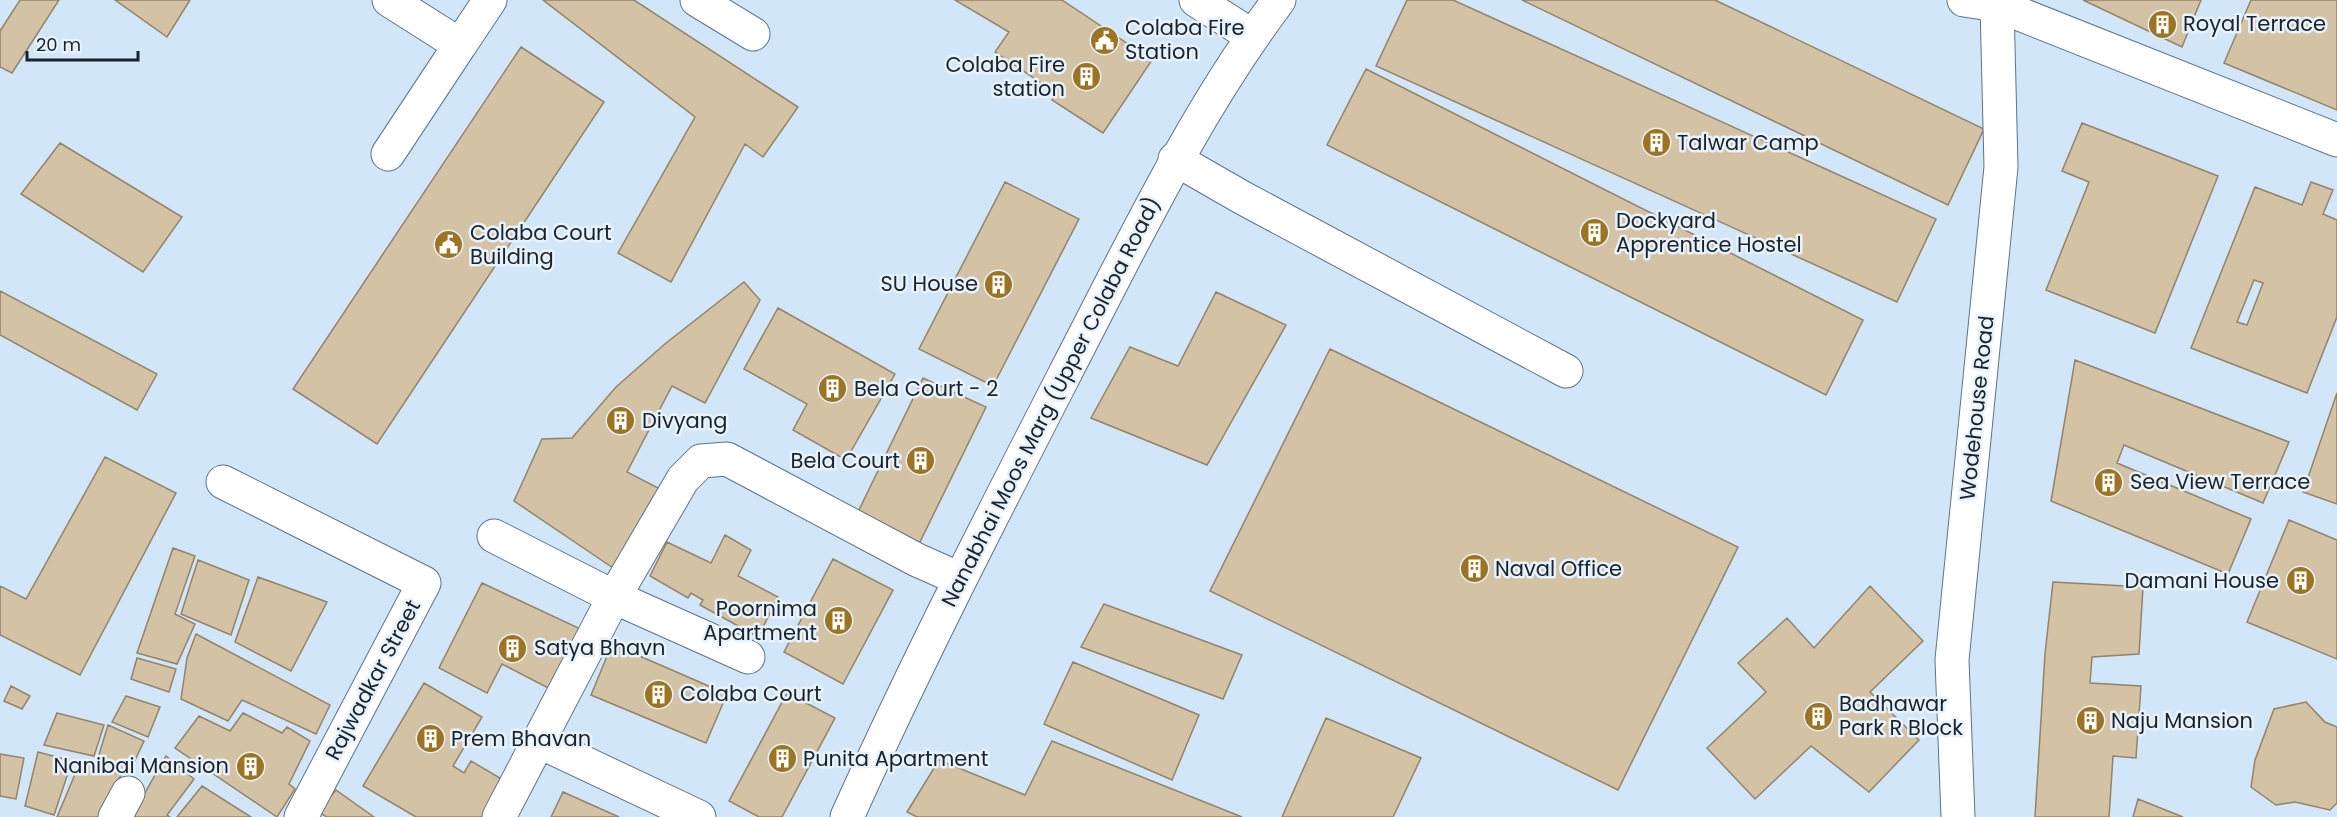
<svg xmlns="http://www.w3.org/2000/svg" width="2337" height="817" font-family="Poppins,sans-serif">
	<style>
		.building { fill: #d4c2a5; stroke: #938368; stroke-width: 1.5; fill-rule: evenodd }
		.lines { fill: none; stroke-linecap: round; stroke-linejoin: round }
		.minor-casing { stroke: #5c7389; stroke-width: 35 }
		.major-casing { stroke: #5c7389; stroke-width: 35 }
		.minor { stroke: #fff; stroke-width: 33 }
		.major { stroke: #fff; stroke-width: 33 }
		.labels { text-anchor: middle; stroke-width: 5; stroke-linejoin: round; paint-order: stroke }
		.poi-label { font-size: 21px; fill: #1a232c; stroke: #e8f2fc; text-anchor: start }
		.street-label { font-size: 21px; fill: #1a232c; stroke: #e8f2fc }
	</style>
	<rect width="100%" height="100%" fill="#d2e6fa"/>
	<path class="building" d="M20,0H59L12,73L0,67V31Z
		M115,0H190L167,37Z
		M543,0H634L798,107L763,157L745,144L671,282L618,253L695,117Z
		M955,0H1062L1152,60L1103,133L1052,100L1056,93L995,52L1009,32Z
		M1407,0H1453L1936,219L1897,302L1376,66Z
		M1522,0H1715L1984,129L1948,205Z
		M2083,0H2201L2182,47Z
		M2251,0H2337V110L2224,63Z
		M521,47L604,102L377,444L293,389Z
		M1366,69L1863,320L1826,395L1327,145Z
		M2082,123L2218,176L2155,333L2046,290L2089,182L2062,171Z
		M60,143L182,217L143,272L21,194Z
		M1005,182L1079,219L993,386L919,349Z
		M2311,182L2333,190L2323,214L2337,220V317L2307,393L2191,348L2255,187L2302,205ZM2254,280L2263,283L2247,325L2237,322Z
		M744,282L760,300L705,403L672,386L627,472L662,490L619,572L514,501L542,439L572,438L616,387L666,343Z
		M0,291L157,374L137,410L0,335Z
		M1216,292L1286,325L1207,465L1091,418L1130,347L1178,366Z
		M778,308L895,374L846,460L793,430L807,404L744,369Z
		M1330,349L1738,547L1618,790L1210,591Z
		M2075,360L2289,442L2263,503L2124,445L2117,463L2251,519L2228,574L2051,501Z
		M923,378L986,407L919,544L857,514Z
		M2337,393V504L2303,492Z
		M105,457L176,493L80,675L0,635V586L26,599Z
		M2289,520L2337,540V659L2247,622Z
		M725,535L751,550L738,576L778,597L758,637L700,605L703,600L691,593L688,598L650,576L667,542L711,563Z
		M173,548L195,556L175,614L195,624L177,664L137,653Z
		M833,559L893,590L843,684L784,652Z
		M198,560L249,580L231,635L181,614Z
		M258,577L327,602L291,671L235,642Z
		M2053,582L2143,587L2139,654L2092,657L2090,683L2141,686L2136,758L2113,756L2109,817H2035L2045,654Z
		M482,583L587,632L554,691L502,664L487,693L439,668Z
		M1870,586L1923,641L1870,692L1919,740L1869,792L1811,746L1755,799L1707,748L1766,692L1738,663L1787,618L1814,648Z
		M1104,604L1242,655L1223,699L1081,647Z
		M196,634L330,705L316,734L242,700L228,721L181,699L187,658Z
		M612,644L727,694L706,743L591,695Z
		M137,658L176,669L169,692L131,679Z
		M1073,662L1199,715L1172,780L1044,724Z
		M424,683L482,717L453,766L464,773L471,761L505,781L483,817H416L363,786Z
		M11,686L30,696L22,709L4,701Z
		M787,693L835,718L782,817H759L729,801Z
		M126,696L160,707L148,737L112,722Z
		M2306,702L2325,722L2337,727V803L2330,810L2295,802L2276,805L2251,787L2255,760L2274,709Z
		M57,713L104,725L94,756L44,745Z
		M243,713L282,733L287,727L310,741L289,784L295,789L277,817L175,748L199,716L230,731Z
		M1326,718L1421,758L1393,817H1282Z
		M108,725L144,741L128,775L98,758Z
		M1052,741L1242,817H917L907,812L939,760L1025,795Z
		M38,752L72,761L54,815L25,806Z
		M0,754L24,758L16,799L0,796Z
		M166,756L194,779L167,815L170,817H131Z
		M81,760L121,775L101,817H57Z
		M202,786L251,817H177Z
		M336,790L374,817H327L318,812Z
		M563,792L619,817H551Z
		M2138,799L2183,817H2133Z"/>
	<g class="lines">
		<defs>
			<path id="minor" d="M389,0L460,45L490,0
				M697,0L753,34
				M1196,0L1252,36
				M388,154L460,45
				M1175,159L1243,198L1566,371
				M223,482L424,583L301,817
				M494,536L614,597L748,657
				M538,741L699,817
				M115,817L128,793
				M499,817L614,597L683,479L701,461L727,459L917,560L960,579
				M1958,817L1952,660L2001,167L1997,5L2337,140"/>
			<path id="major" d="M1964,0L1997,5L1998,0
				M847,817C917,661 995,510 1073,358C1136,236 1196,111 1279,0"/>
		</defs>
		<use href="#minor" class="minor-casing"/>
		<use href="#major" class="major-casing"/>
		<use href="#minor" class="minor"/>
		<use href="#major" class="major"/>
	</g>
	<defs>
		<symbol id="building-disc" viewBox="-11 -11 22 22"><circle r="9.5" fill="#9d7422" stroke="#e8f2fc"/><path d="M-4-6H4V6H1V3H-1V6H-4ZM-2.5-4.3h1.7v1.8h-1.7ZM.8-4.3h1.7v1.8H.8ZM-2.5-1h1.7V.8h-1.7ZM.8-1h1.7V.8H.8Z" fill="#fff"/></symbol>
		<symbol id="civic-disc" viewBox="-11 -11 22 22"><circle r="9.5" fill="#9d7422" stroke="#e8f2fc"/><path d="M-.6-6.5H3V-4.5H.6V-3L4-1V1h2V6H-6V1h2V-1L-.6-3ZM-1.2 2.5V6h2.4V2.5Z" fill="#fff"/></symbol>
	</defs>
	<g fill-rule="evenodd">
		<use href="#building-disc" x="2146" y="8" width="33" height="33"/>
		<use href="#civic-disc" x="1088" y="24" width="33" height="33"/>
		<use href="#building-disc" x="1070" y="60" width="33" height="33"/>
		<use href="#building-disc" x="1640" y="126" width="33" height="33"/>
		<use href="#building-disc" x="1578" y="216" width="33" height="33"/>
		<use href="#civic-disc" x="432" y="228" width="33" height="33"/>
		<use href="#building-disc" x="982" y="268" width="33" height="33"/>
		<use href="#building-disc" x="816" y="372" width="33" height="33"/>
		<use href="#building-disc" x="604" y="404" width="33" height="33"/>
		<use href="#building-disc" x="904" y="444" width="33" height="33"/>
		<use href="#building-disc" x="2092" y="466" width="33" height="33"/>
		<use href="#building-disc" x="1458" y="552" width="33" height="33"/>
		<use href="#building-disc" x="2284" y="564" width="33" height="33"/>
		<use href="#building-disc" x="822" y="604" width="33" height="33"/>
		<use href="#building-disc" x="496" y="632" width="33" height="33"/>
		<use href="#building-disc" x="642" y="678" width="33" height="33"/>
		<use href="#building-disc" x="1802" y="700" width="33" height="33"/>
		<use href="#building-disc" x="2074" y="704" width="33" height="33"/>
		<use href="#building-disc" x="414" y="722" width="33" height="33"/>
		<use href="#building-disc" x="766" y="742" width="33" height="33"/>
		<use href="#building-disc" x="234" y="750" width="33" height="33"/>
	</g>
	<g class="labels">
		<g class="poi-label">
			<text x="2183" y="31">Royal Terrace</text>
			<text x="1125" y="35">Colaba Fire<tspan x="1125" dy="24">Station</tspan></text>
			<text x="1065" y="72" text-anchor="end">Colaba Fire<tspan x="1065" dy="24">station</tspan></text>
			<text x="1677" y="150">Talwar Camp</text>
			<text x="1616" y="228">Dockyard<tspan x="1616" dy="24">Apprentice Hostel</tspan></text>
			<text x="470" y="240">Colaba Court<tspan x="470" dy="24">Building</tspan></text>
			<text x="978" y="291" text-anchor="end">SU House</text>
			<text x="854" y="396">Bela Court - 2</text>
			<text x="642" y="428">Divyang</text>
			<text x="900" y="468" text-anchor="end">Bela Court</text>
			<text x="2130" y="489">Sea View Terrace</text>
			<text x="1495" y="576">Naval Office</text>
			<text x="2279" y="588" text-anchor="end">Damani House</text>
			<text x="817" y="616" text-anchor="end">Poornima<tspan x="817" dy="24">Apartment</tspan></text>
			<text x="534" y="655">Satya Bhavn</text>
			<text x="680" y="701">Colaba Court</text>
			<text x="1839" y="711">Badhawar<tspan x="1839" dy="24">Park R Block</tspan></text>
			<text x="2111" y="728">Naju Mansion</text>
			<text x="451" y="746">Prem Bhavan</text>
			<text x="803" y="766">Punita Apartment</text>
			<text x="229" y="773" text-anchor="end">Nanibai Mansion</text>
		</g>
		<g class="street-label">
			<text transform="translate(1051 402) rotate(-63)" y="7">Nanabhai Moos Marg (Upper Colaba Road)</text>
			<text transform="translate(1977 408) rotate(-84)" y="7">Wodehouse Road</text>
			<text transform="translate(373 680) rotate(-62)" y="7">Rajwadkar Street</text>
		</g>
	</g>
	<path d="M27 51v9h111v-9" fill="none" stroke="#1a232c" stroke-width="3"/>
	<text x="36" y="51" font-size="18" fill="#1a232c" stroke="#e8f2fc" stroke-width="4.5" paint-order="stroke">20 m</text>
</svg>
